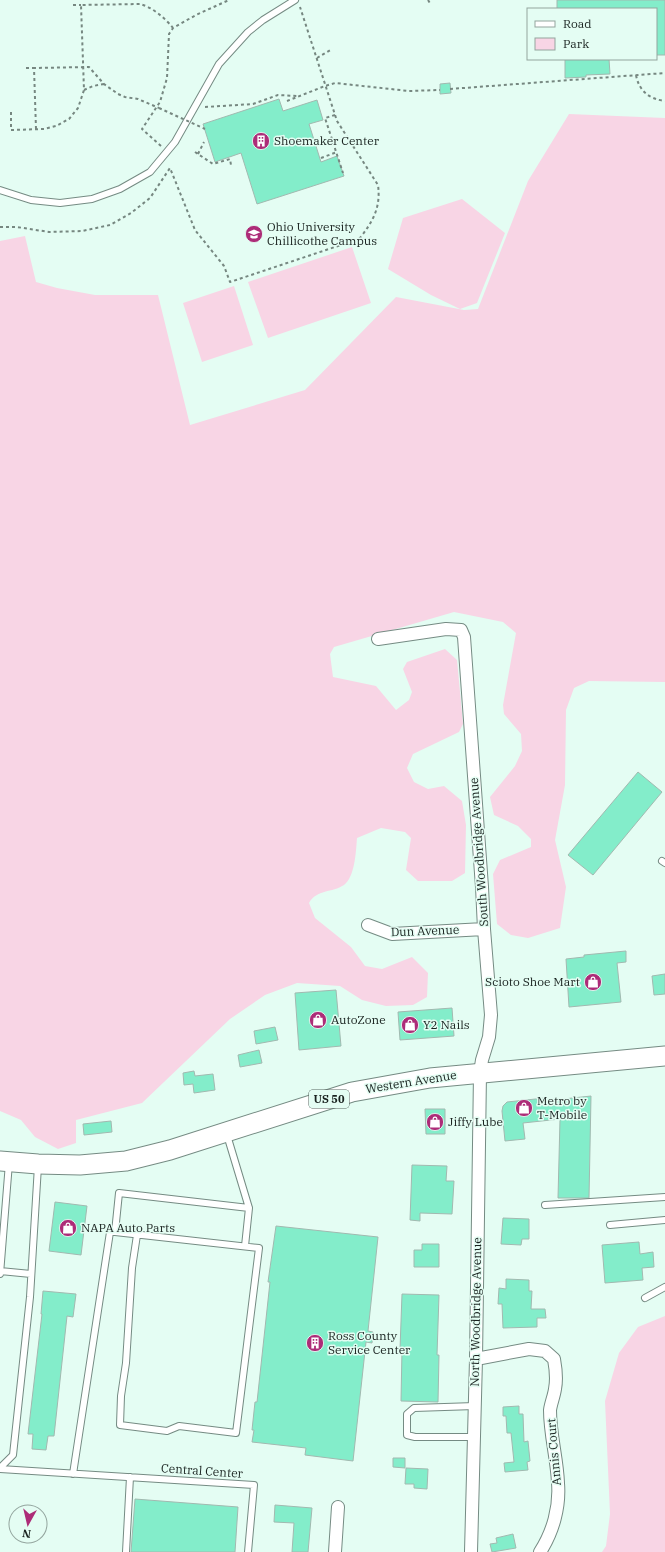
<svg xmlns="http://www.w3.org/2000/svg" width="665" height="1552" font-family="'IBM Plex Serif',serif">
	<style>
		.green { fill: #f8d5e5 }
		.building { fill: #83edca; stroke: #a2b9b0 }
		.lines { fill: none; stroke-linecap: round; stroke-linejoin: round }
		.service-casing { stroke: #758b83; stroke-width: 8 }
		.minor-casing { stroke: #758b83; stroke-width: 14 }
		.primary-casing { stroke: #758b83; stroke-width: 21 }
		.path { stroke: #768780; stroke-width: 2; stroke-dasharray: 3 3; stroke-linecap: butt }
		.service { stroke: #fff; stroke-width: 6 }
		.minor { stroke: #fff; stroke-width: 12 }
		.primary { stroke: #fff; stroke-width: 19 }
		.path-bridge { stroke: #768780; stroke-width: 2; stroke-dasharray: 3 3; stroke-linecap: butt }
		.labels { text-anchor: middle; stroke-width: 3; stroke-linejoin: round; paint-order: stroke }
		.shield { fill: #e4fdf3; stroke: #56645f; stroke-width: 1 }
		.shield-label { font-size: 11px; font-weight: bold; fill: #19221f }
		.poi-label { font-size: 12px; fill: #19221f; stroke: #e4fdf3; text-anchor: start }
		.street-label { font-size: 12px; fill: #19221f; stroke: #e4fdf3 }
	</style>
	<rect width="100%" height="100%" fill="#e4fdf3"/>
	<path class="green" d="M569,114L665,118V682L589,681L574,688L566,710L565,785L555,840L566,887L560,928L528,938L511,935L497,924L493,874L500,860L531,847V839L518,826L494,815L490,797L515,766L522,751L521,734L504,714L503,705L516,633L503,622L454,612L334,647L330,654L333,677L376,686L396,710L409,700L412,692L403,669L407,662L445,649L457,660L463,724L459,732L413,754L407,768L414,782L428,789L444,786L462,801L466,825L465,873L452,881H418L406,870L411,838L405,832L381,828L357,838C356,851 355,877 344,885C332,893 317,889 309,903L315,918L351,947L365,966L382,969L412,957L428,973L427,997L413,1005L386,1006L362,1000L340,986L297,983L265,995L230,1019L142,1103L76,1120V1143L58,1149L35,1137L21,1120L0,1111V241L25,236L36,282L57,288L95,295H158L190,425L305,390L396,297L464,310L478,309L528,181Z
		M462,199L505,233L477,303L460,309L431,295L388,269L403,218Z
		M352,247L371,303L268,338L248,282Z
		M234,286L253,345L202,362L183,303Z
		M665,1316V1552H602L606,1546L610,1514L605,1401L619,1353L638,1327Z"/>
	<path class="building" d="M557,0H665V55H656V9H557Z
		M565,59H609L610,74L586,75V77L565,78Z
		M450,83L451,93L440,94V84Z
		M279,99L283,111L317,100L323,120L309,124L321,162L337,156L344,176L257,204L241,153L215,162L203,124Z
		M638,772L662,792L593,875L568,855Z
		M626,951V962L617,963L621,1002L569,1007L566,959L584,957V955Z
		M665,974V994L654,995L652,976Z
		M336,990L341,1046L299,1050L295,993Z
		M452,1008L454,1036L400,1040L398,1012Z
		M275,1027L278,1040L256,1044L254,1031Z
		M259,1050L262,1063L240,1067L238,1055Z
		M194,1071L195,1076L213,1074L215,1090L194,1093L193,1084L184,1085L183,1073Z
		M591,1096L589,1198H558L560,1119L523,1123L525,1139L505,1141L502,1111L503,1106L507,1102L545,1098V1101Z
		M425,1109H445V1134H426Z
		M111,1121L112,1132L84,1135L83,1124Z
		M412,1165L447,1166L446,1181H454L452,1214L420,1213V1221L410,1220Z
		M55,1202L87,1206L81,1255L49,1251Z
		M503,1218L529,1219V1239H522L521,1245L501,1244Z
		M276,1226L378,1237L368,1331L373,1332L372,1343L366,1342L353,1461L305,1455L306,1448L252,1442L254,1430H252L255,1402H257L270,1282H268Z
		M639,1242L640,1254L653,1252L654,1267L642,1268L643,1280L605,1283L602,1245Z
		M422,1244H439V1267H414V1250H422Z
		M506,1279L529,1280V1291H532L531,1309H545L546,1318H537V1327L503,1328L502,1304H498L499,1288L506,1289Z
		M43,1291L76,1294L73,1317L67,1316L54,1436H48L46,1450L32,1449L33,1434H28L42,1314H41Z
		M402,1294L439,1295L437,1355H439L438,1402L401,1401L402,1349H400Z
		M519,1406V1414H523L524,1442L528,1441L530,1461L527,1462L528,1470L505,1472L504,1463L514,1462L511,1433H507L506,1416H503V1407Z
		M393,1458H405V1468L393,1467Z
		M406,1468L428,1469L427,1489L414,1488V1484H405Z
		M135,1499L238,1507L235,1552H131Z
		M275,1505L312,1508L308,1552H292L294,1523L274,1522Z
		M513,1534L516,1548L492,1552L490,1544L497,1543L496,1538Z"/>
	<g class="lines">
		<defs>
			<path id="service" d="M0,190L31,200L60,203L92,199L120,189L150,172L175,142L219,64L248,32L263,20L295,0
				M662,861L665,863
				M545,1205L665,1197
				M610,1225L665,1220
				M137,1235L132,1268L126,1363L121,1396L120,1425L167,1431L179,1426L236,1433L259,1248L115,1232L119,1193L249,1208L227,1135
				M245,1246L249,1208
				M0,1271L31,1274
				M0,1274L9,1163
				M645,1298L665,1287
				M473,1437H415L407,1435V1414L414,1408L475,1406
				M0,1468L13,1455L30,1297L38,1166
				M0,1469L254,1485L248,1552
				M73,1474L110,1232H115
				M126,1552L130,1477"/>
			<path id="minor" d="M378,639L446,629L461,630L464,637L482,887L484,929L491,1015L489,1037L482,1060L480,1073L476,1359L471,1552
				M368,925L392,934L484,929
				M476,1359L529,1349L545,1351L554,1359C556,1370 557,1379 555,1389C554,1396 551,1403 550,1410C550,1435 557,1458 558,1483C560,1507 553,1532 540,1552
				M335,1552L338,1507"/>
			<path id="primary" d="M0,1161L38,1164L80,1165L126,1161L170,1150L352,1092L430,1078L665,1056"/>
		</defs>
		<use href="#service" class="service-casing"/>
		<use href="#minor" class="minor-casing"/>
		<use href="#primary" class="primary-casing"/>
		<path class="path" d="M428,0L431,5
			M73,5H81
			M317,58L332,49
			M26,68H34
			M636,75C639,91 649,99 665,101
			M450,89L665,73
			M84,90L93,86L104,84
			M287,101L325,86L335,83L409,91L440,90
			M205,107L253,104L278,95L297,96
			M11,112V130L44,129L56,126L69,119L78,108L84,90L81,5L140,4C152,7 165,18 173,28
			M335,115L325,118L343,173
			M36,129L34,68L89,67L104,84L118,94L125,97L138,99L159,108
			M161,146L142,129L160,102L167,78L169,34L173,28L196,15L229,0
			M195,152L213,164L230,159L231,165
			M198,154L204,142
			M321,158L337,152
			M0,227H17L49,232L82,231L110,225L131,213L150,198L170,168L195,230L224,266L230,282L359,239C373,222 381,207 378,185L337,121L300,7"/>
		<use href="#service" class="service"/>
		<use href="#minor" class="minor"/>
		<use href="#primary" class="primary"/>
		<path class="path-bridge" d="M159,108L205,129"/>
	</g>
	<defs>
		<symbol id="building-disc" viewBox="-11 -11 22 22"><circle r="9.5" fill="#ad2c78" stroke="#e4fdf3"/><path d="M-4-6H4V6H1V3H-1V6H-4ZM-2.5-4.3h1.7v1.8h-1.7ZM.8-4.3h1.7v1.8H.8ZM-2.5-1h1.7V.8h-1.7ZM.8-1h1.7V.8H.8Z" fill="#fff"/></symbol>
		<symbol id="university-disc" viewBox="-11 -11 22 22"><circle r="9.5" fill="#ad2c78" stroke="#e4fdf3"/><path d="M0-5L7-2L0 1L-7-2ZM-4 1L0 2.5L4 1V4Q0 6-4 4Z" fill="#fff"/></symbol>
		<symbol id="shop-disc" viewBox="-11 -11 22 22"><circle r="9.5" fill="#ad2c78" stroke="#e4fdf3"/><path d="M-5-2.5h2.3a2.7 3.5 0 0 1 5.4 0H5L5.5 6h-11ZM-1.5-2.5h3a1.5 2.3 0 0 0-3 0Z" fill="#fff"/></symbol>
	</defs>
	<g fill-rule="evenodd">
		<use href="#building-disc" x="251" y="131" width="20" height="20"/>
		<use href="#university-disc" x="244" y="224" width="20" height="20"/>
		<use href="#shop-disc" x="583" y="972" width="20" height="20"/>
		<use href="#shop-disc" x="308" y="1010" width="20" height="20"/>
		<use href="#shop-disc" x="400" y="1015" width="20" height="20"/>
		<use href="#shop-disc" x="514" y="1098" width="20" height="20"/>
		<use href="#shop-disc" x="425" y="1112" width="20" height="20"/>
		<use href="#shop-disc" x="58" y="1218" width="20" height="20"/>
		<use href="#building-disc" x="305" y="1333" width="20" height="20"/>
	</g>
	<g class="labels">
		<rect class="shield" x="309" y="1090" width="40" height="18" rx="3"/>
		<g class="shield-label">
			<text x="329" y="1103">US 50</text>
		</g>
		<g class="poi-label">
			<text x="274" y="145">Shoemaker Center</text>
			<text x="267" y="231">Ohio University<tspan x="267" dy="14">Chillicothe Campus</tspan></text>
			<text x="580" y="986" text-anchor="end">Scioto Shoe Mart</text>
			<text x="331" y="1024">AutoZone</text>
			<text x="423" y="1029">Y2 Nails</text>
			<text x="537" y="1105">Metro by<tspan x="537" dy="14">T-Mobile</tspan></text>
			<text x="448" y="1126">Jiffy Lube</text>
			<text x="81" y="1232">NAPA Auto Parts</text>
			<text x="328" y="1340">Ross County<tspan x="328" dy="14">Service Center</tspan></text>
		</g>
		<g class="street-label">
			<text transform="translate(479 852) rotate(-94)" y="4">South Woodbridge Avenue</text>
			<text transform="translate(425 931) rotate(-2)" y="4">Dun Avenue</text>
			<text transform="translate(411 1082) rotate(-9)" y="4">Western Avenue</text>
			<text transform="translate(476 1312) rotate(-89)" y="4">North Woodbridge Avenue</text>
			<text transform="translate(554 1452) rotate(-95)" y="4">Annis Court</text>
			<text transform="translate(202 1471) rotate(4)" y="4">Central Center</text>
		</g>
	</g>
	<rect x="527" y="8" width="130" height="52" fill="#e4fdf3" stroke="#93a59e"/>
	<rect x="535" y="21" width="20" height="6" fill="#ffffff" stroke="#93a59e"/>
	<text x="563" y="28" font-size="12" fill="#19221f">Road</text>
	<rect x="535" y="38" width="20" height="12" fill="#f8d5e5" stroke="#93a59e"/>
	<text x="563" y="48" font-size="12" fill="#19221f">Park</text>
	<g transform="translate(28 1524) rotate(188)"><circle r="19" fill="#e4fdf3" stroke="#93a59e"/>
	<path d="M0-3L7 15L0 10L-7 15Z" fill="#ad2c78"/>
	<text y="-6" font-size="11" font-weight="bold" text-anchor="middle" fill="#19221f">N</text>
	</g>
</svg>
